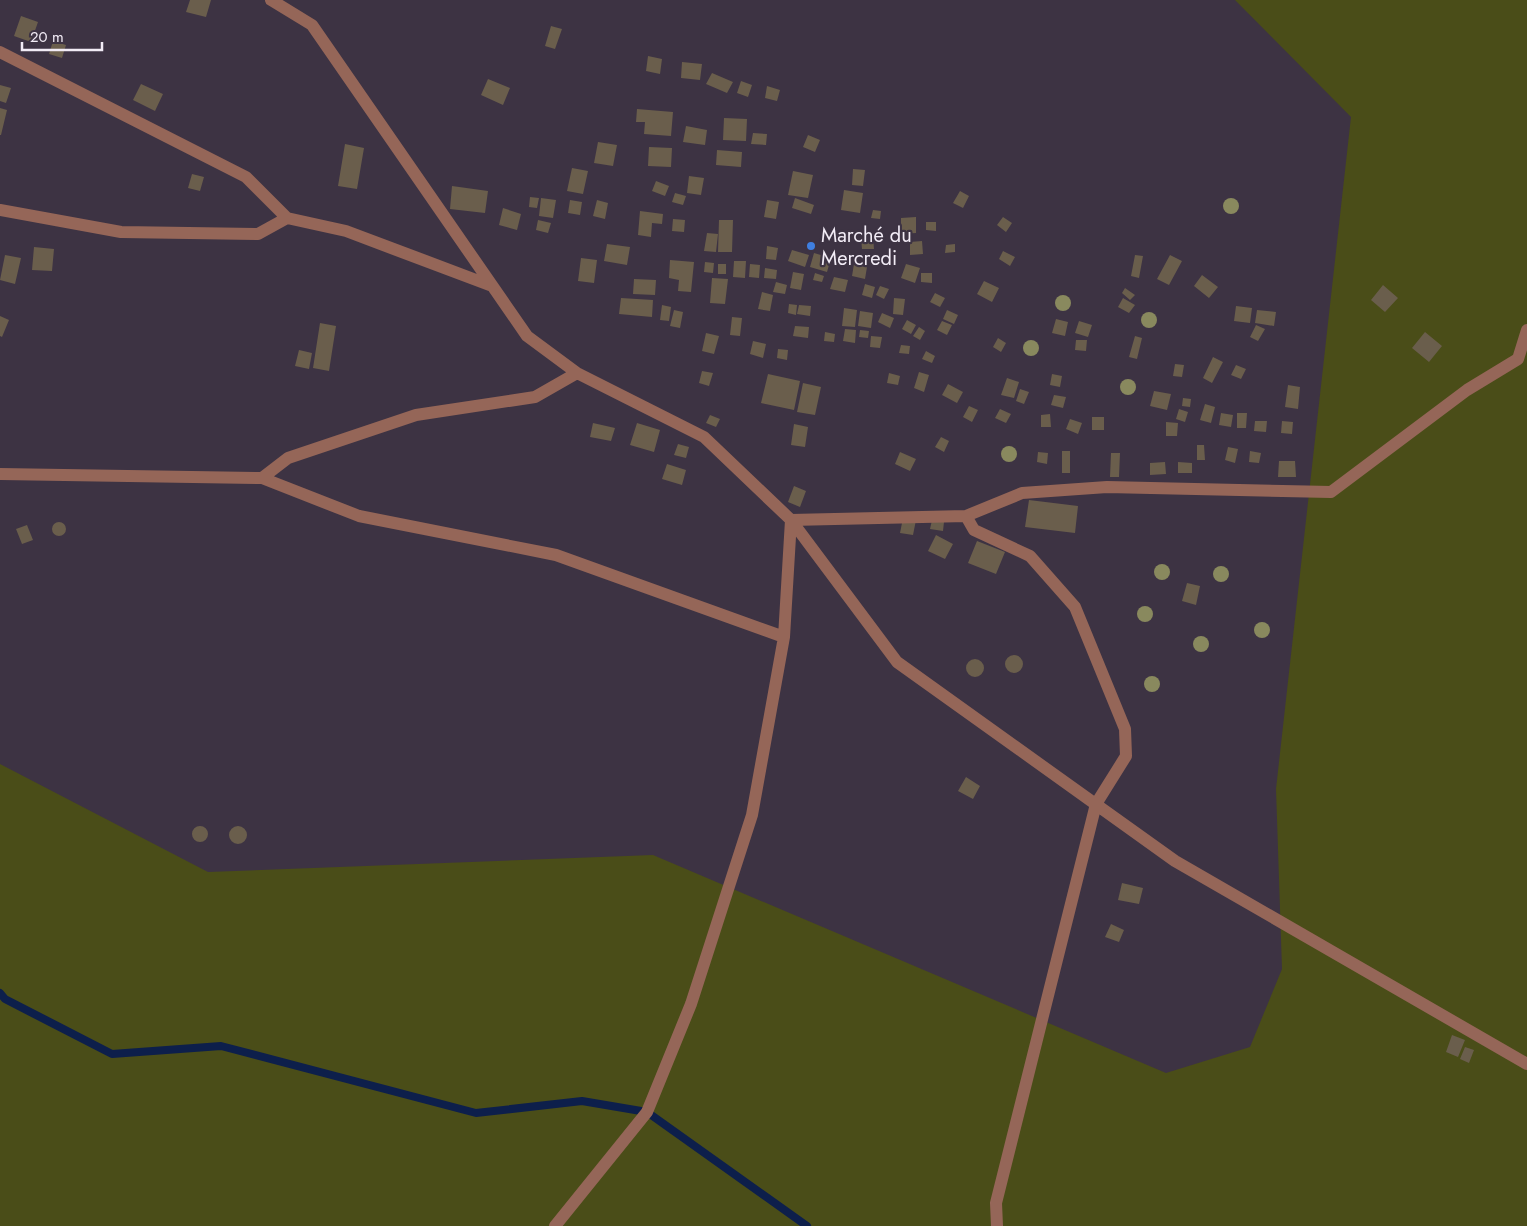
<svg xmlns="http://www.w3.org/2000/svg" width="1527" height="1226" font-family="Jost,sans-serif">
	<style>
		.grass { fill: #4a4d18 }
		.lines { fill: none; stroke-linecap: round; stroke-linejoin: round }
		.stream { stroke: #0d1f4b; stroke-width: 8 }
		.building { fill: #6a5e4c }
		.street { stroke: #956658; stroke-width: 12 }
		.tree { fill: #89895e }
		.shop-dot { fill: #3f7fe0; stroke: #3d3343; stroke-width: 2 }
		.labels { text-anchor: middle; stroke-width: 4.5; stroke-linejoin: round; paint-order: stroke }
		.poi-label { font-size: 20px; fill: #f2ecf6; stroke: #3d3343; text-anchor: start }
	</style>
	<rect width="100%" height="100%" fill="#3d3343"/>
	<path class="grass" d="M1235,0H1527V1226H0V764L208,872L653,855L1166,1073L1250,1047L1282,969L1276,789L1351,117Z"/>
	<g class="lines">
		<path class="stream" d="M0,993L5,999L112,1054L221,1046L476,1113L582,1101L647,1112L807,1226"/>
	</g>
	<path class="building" d="M190,0H211L206,17L186,12Z
		M21,16L38,22L31,42L14,36Z
		M551,26L562,29L555,49L545,46Z
		M53,41L66,45L62,58L49,54Z
		M648,56L662,59L660,74L646,71Z
		M682,62L702,64L700,80L681,78Z
		M712,73L733,82L727,93L706,84Z
		M488,79L510,88L503,105L481,95Z
		M741,81L752,85L748,97L737,93Z
		M141,84L163,94L155,111L133,100Z
		M0,85L11,88L6,103L0,101Z
		M767,86L780,90L777,101L765,98Z
		M0,108L7,110L1,135H0Z
		M637,109L673,112L671,136L644,134L645,122H636Z
		M724,118L747,119L746,141L723,140Z
		M686,126L707,130L705,145L683,142Z
		M753,133L767,134L766,145L751,144Z
		M808,135L820,140L815,152L803,147Z
		M598,142L617,145L613,166L594,163Z
		M345,144L364,148L357,189L338,186Z
		M649,147L672,148L671,167L648,166Z
		M717,150L742,152L741,167L716,165Z
		M572,168L588,171L583,194L567,191Z
		M853,169L865,170L863,186L852,185Z
		M793,171L813,175L808,198L788,195Z
		M192,174L204,177L200,191L188,188Z
		M689,176L704,178L701,195L687,193Z
		M656,181L669,186L665,196L652,191Z
		M452,186L488,191L485,213L450,209Z
		M844,190L863,193L860,213L841,210Z
		M960,191L969,196L963,208L953,203Z
		M675,193L686,196L683,205L672,202Z
		M530,197L539,198L537,208L529,207Z
		M541,198L556,200L553,218L539,216Z
		M795,198L814,205L811,214L792,208Z
		M570,200L582,202L580,215L568,213Z
		M597,200L608,203L605,219L593,216Z
		M767,200L779,202L776,219L764,217Z
		M503,208L521,214L517,230L499,225Z
		M873,210L881,211L880,219L871,218Z
		M640,211L663,214L662,224L652,223L651,237L638,235Z
		M916,217V233L901,234V218Z
		M1003,217L1012,223L1006,232L997,225Z
		M673,219L685,220L684,232L672,231Z
		M538,220L551,223L548,233L536,230Z
		M719,220H733L732,252H718Z
		M926,222H936V231L926,230Z
		M707,233L718,234L716,252L704,251Z
		M861,237H873L874,249H862Z
		M922,241L923,254L910,255V242Z
		M607,244L630,247L627,265L604,261Z
		M955,244V252L945,253L946,245Z
		M767,246L778,248L776,260L766,259Z
		M34,247L54,249L52,271L32,270Z
		M792,250L809,255L805,267L788,261Z
		M1003,251L1015,257L1010,266L999,259Z
		M814,253L831,258L827,272L810,267Z
		M5,255L21,258L15,284L0,280Z
		M1135,255L1143,256L1139,278L1131,276Z
		M1170,255L1182,261L1169,285L1157,279Z
		M581,258L597,260L594,283L578,281Z
		M670,260L694,262L691,292L678,291L679,280L669,278Z
		M734,261H746L745,278L733,277Z
		M705,262L714,263L713,273L704,272Z
		M718,264H726V274H718Z
		M750,264L760,265L759,278L749,277Z
		M854,264L867,267L865,279L852,276Z
		M906,264L920,268L915,283L901,278Z
		M765,268L777,270L776,279L764,278Z
		M793,272L804,274L801,290L790,288Z
		M815,273L824,276L822,282L813,280Z
		M921,273H932V283L921,282Z
		M1202,275L1218,287L1209,298L1194,286Z
		M834,277L848,280L845,292L830,289Z
		M712,278L728,279L725,304L710,303Z
		M634,279L656,280L655,295L633,294Z
		M984,281L999,288L992,302L977,294Z
		M776,282L787,285L785,294L773,292Z
		M865,284L875,287L872,298L862,295Z
		M1383,285L1398,298L1385,312L1371,300Z
		M880,286L889,289L884,299L876,295Z
		M1125,288L1135,295L1130,300L1122,293Z
		M762,292L773,295L770,311L758,309Z
		M935,293L945,298L940,307L930,302Z
		M621,298L653,300L652,317L619,314Z
		M894,298L905,299L903,315L893,314Z
		M1123,298L1135,305L1129,313L1118,307Z
		M789,304L797,305L796,315L788,313Z
		M662,305L671,307L669,321L660,320Z
		M799,305L811,306L810,316L797,314Z
		M1236,306L1252,308L1250,323L1234,321Z
		M844,308L857,310L855,327L842,326Z
		M674,310L683,312L680,328L670,326Z
		M947,310L958,315L954,324L943,319Z
		M1257,310L1276,312L1274,326L1255,323Z
		M860,311L873,313L871,328L858,326Z
		M882,313L894,318L890,328L878,322Z
		M0,316L9,320L2,337L0,336Z
		M732,317L742,318L740,336L730,335Z
		M1056,319L1068,322L1065,336L1052,333Z
		M907,320L916,325L911,334L902,329Z
		M942,321L952,325L947,335L937,330Z
		M1079,321L1092,325L1088,337L1075,333Z
		M320,323L336,326L329,371L313,368Z
		M1256,325L1265,329L1258,341L1250,337Z
		M795,326L809,327L808,338L793,336Z
		M919,327L925,331L920,340L913,336Z
		M845,329L856,330L855,343L843,341Z
		M860,330L869,331L868,338L859,337Z
		M825,332L835,334L834,342L824,341Z
		M1425,332L1442,346L1429,362L1412,348Z
		M706,333L719,336L714,354L702,351Z
		M871,336L882,337L880,348L870,347Z
		M1135,336L1142,338L1137,359L1129,357Z
		M998,338L1006,343L1001,352L993,347Z
		M1076,340H1087L1086,351L1075,350Z
		M753,341L766,344L763,358L750,354Z
		M901,345L910,346L909,354L899,353Z
		M778,349L788,350L787,360L777,358Z
		M299,350L312,353L309,369L295,366Z
		M926,351L935,356L932,363L922,359Z
		M1213,357L1223,362L1212,383L1203,378Z
		M1175,364L1184,365L1182,377L1173,376Z
		M1236,365L1246,369L1241,379L1231,375Z
		M702,371L713,373L709,386L699,383Z
		M919,372L929,375L924,392L914,388Z
		M889,373L900,376L898,385L887,383Z
		M768,374L800,381L794,410L761,403Z
		M1052,374L1062,376L1060,387L1050,385Z
		M1007,378L1019,382L1014,398L1001,395Z
		M803,383L821,387L815,415L797,412Z
		M948,384L963,392L957,403L942,395Z
		M1288,385L1300,387L1298,409L1285,407Z
		M1020,389L1029,392L1024,404L1016,401Z
		M1154,391L1171,394L1167,410L1150,406Z
		M1054,395L1066,397L1063,408L1051,405Z
		M1183,398L1191,399L1190,407L1182,406Z
		M1205,404L1215,407L1211,423L1200,420Z
		M969,406L978,410L972,422L963,417Z
		M1000,409L1011,414L1006,423L995,418Z
		M1179,409L1188,412L1185,422L1176,419Z
		M1221,413L1233,415L1231,427L1219,425Z
		M1237,413H1247L1246,428H1237Z
		M1050,414L1051,427H1041V415Z
		M710,415L720,419L716,427L706,423Z
		M1092,417H1104V430H1092Z
		M1070,419L1082,423L1078,434L1066,429Z
		M1255,421H1267L1266,432L1254,431Z
		M1282,421L1293,422L1292,434L1281,433Z
		M1166,422L1178,423L1177,436H1166Z
		M593,423L615,428L611,441L590,437Z
		M637,423L660,430L654,452L630,445Z
		M794,424L808,427L805,447L791,445Z
		M941,437L949,441L944,452L935,447Z
		M678,444L689,447L686,458L674,455Z
		M1197,445H1204L1205,460H1197Z
		M1228,447L1238,449L1235,463L1225,460Z
		M1062,451H1070V473H1062Z
		M1250,451L1261,453L1259,463L1249,462Z
		M900,452L916,459L910,471L895,464Z
		M1038,452L1048,453L1047,464L1037,462Z
		M1111,453H1120L1119,477H1110Z
		M1279,461H1295L1296,477H1278Z
		M1165,462L1166,474L1150,475V463Z
		M1178,462L1192,463V473H1178Z
		M667,464L686,470L682,485L662,479Z
		M794,486L806,491L800,507L788,502Z
		M1029,500L1078,506L1075,533L1025,527Z
		M903,518L916,520L913,535L900,533Z
		M932,520L944,522L943,531L930,529Z
		M52 529a7 7 0 1 1 14 0a7 7 0 1 1-14 0Z
		M27,525L33,540L22,544L16,529Z
		M936,535L953,544L945,559L928,551Z
		M977,541L1005,552L996,574L968,563Z
		M1187,583L1200,586L1196,605L1182,601Z
		M1005 664a9 9 0 1 1 18 0a9 9 0 1 1-18 0Z
		M966 668a9 9 0 1 1 18 0a9 9 0 1 1-18 0Z
		M966,777L980,786L973,799L958,791Z
		M192 834a8 8 0 1 1 16 0a8 8 0 1 1-16 0Z
		M229 835a9 9 0 1 1 18 0a9 9 0 1 1-18 0Z
		M1122,883L1143,888L1139,904L1118,900Z
		M1111,924L1124,930L1119,942L1105,937Z
		M1452,1035L1465,1040L1458,1057L1446,1052Z
		M1465,1047L1474,1050L1469,1063L1460,1059Z"/>
	<g class="lines">
		<path class="street" d="M271,0L312,25L527,336L577,373L704,437L791,520L897,662L1175,861L1527,1064
			M0,52L246,177L287,218L346,231L492,286
			M0,210L121,232L258,234L287,218
			M0,474L262,478L359,516L556,555L784,637
			M262,478L288,458L416,415L535,397L577,373
			M966,516L974,530L1030,556L1075,607L1125,729L1126,756L1096,804L996,1203L997,1226
			M555,1226L647,1112L691,1004L752,815L784,637L791,520L966,516L1022,493L1107,487L1331,492L1467,390L1518,359L1527,330"/>
	</g>
	<g class="tree">
		<circle cx="1231" cy="206" r="8"/>
		<circle cx="1063" cy="303" r="8"/>
		<circle cx="1149" cy="320" r="8"/>
		<circle cx="1031" cy="348" r="8"/>
		<circle cx="1128" cy="387" r="8"/>
		<circle cx="1009" cy="454" r="8"/>
		<circle cx="1162" cy="572" r="8"/>
		<circle cx="1221" cy="574" r="8"/>
		<circle cx="1145" cy="614" r="8"/>
		<circle cx="1262" cy="630" r="8"/>
		<circle cx="1201" cy="644" r="8"/>
		<circle cx="1152" cy="684" r="8"/>
	</g>
	<circle class="shop-dot" cx="811" cy="246" r="5"/>
	<g class="labels">
		<g class="poi-label">
			<text x="821" y="242">Marché du<tspan x="821" dy="23">Mercredi</tspan></text>
		</g>
	</g>
	<path d="M22 42v8h80v-8" fill="none" stroke="#f2ecf6" stroke-width="2.5"/>
	<text x="30" y="42" font-size="15" fill="#f2ecf6" stroke="#3d3343" stroke-width="4" paint-order="stroke">20 m</text>
</svg>
